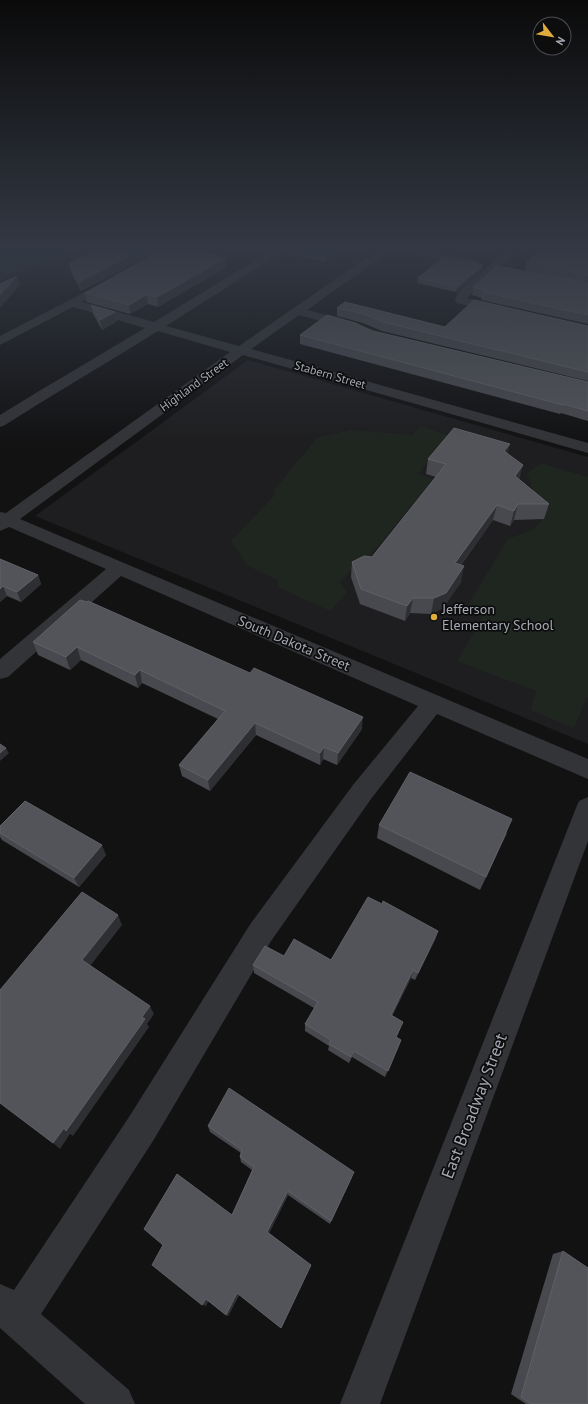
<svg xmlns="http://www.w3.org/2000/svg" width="588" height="1404" font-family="'PT Sans',sans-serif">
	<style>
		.built { fill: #1e1e20 }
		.green { fill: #1f2620 }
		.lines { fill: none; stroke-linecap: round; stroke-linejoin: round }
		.minor { fill: #333438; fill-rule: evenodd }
		.wall { fill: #48494e }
		.shaded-wall { fill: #2e2f32 }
		.building { fill: #525459; stroke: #5f6167 }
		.poi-dot { fill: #e0ad3d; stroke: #0d0d0e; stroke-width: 1.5 }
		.labels { text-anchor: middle; stroke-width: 3.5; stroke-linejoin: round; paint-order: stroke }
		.far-street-label { font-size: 12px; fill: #a5a9b3; stroke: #0d0d0e }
		.poi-label { font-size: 14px; fill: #a5a9b3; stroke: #0d0d0e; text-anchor: start }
		.street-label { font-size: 14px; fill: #a5a9b3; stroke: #0d0d0e }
		.near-street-label { font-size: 17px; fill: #a5a9b3; stroke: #0d0d0e }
	</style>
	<rect width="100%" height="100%" fill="#121213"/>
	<path class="built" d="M248,360L588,457V744L35,516Z"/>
	<path class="green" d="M0,247H79L0,281Z
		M420,426L451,436L418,474L433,479L361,567L351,570L340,583L347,592L330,611L278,587V580L248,566L231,541L274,496V490L317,438L351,430L412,435Z
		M541,463L588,477V698L587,697L574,728L531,710L536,691L457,661L480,622L483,614L466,608L508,539L534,529L542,520L527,473Z"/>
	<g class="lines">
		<path class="minor" d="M277,247H290L166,326L239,346L382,247H412L477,261L479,263L477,265L473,266L393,249L307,310L357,323L359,326L357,329L353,330L299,315L251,349L588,443V453L243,355L20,519L588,759V779L437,714L371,799L271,941L153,1141L41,1314L129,1390L135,1404H85L0,1328V1284L14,1290L129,1117L251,923L353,785L418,706L121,576L8,677L0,679V659L106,569L9,527L0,531V512L6,513L230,352L158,331C107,363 55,393 5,425L0,427V415C48,385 97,357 145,328L73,307L0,345V336L85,292L91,296L82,302L154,322Z
			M511,247H522L467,298L502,307L504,310L502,313L498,314L457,303L455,300L458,292Z
			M588,797V841L380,1404H340L576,808L579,801Z"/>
	</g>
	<path class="wall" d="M284,247H348L325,262L284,253Z
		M588,249V324L481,300L482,298L472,295L473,287L585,283L525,270L527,262Z
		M159,250L81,291L71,272L69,263Z
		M226,267L158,307L148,304L130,314L86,302L84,292Z
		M482,270L456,292L417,283L418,278Z
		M91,305L115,312L117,321L102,330L93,314Z
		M337,308L445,327L588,326V381L382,331L363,323L337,316Z
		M373,331L588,382V421L561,413L560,414L300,344V335Z
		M507,454L519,479L549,504L544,519L514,520L510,526L493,520L461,565V582L443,608L431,614L410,613L405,621L360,604L351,577L352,562L372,557L436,477L426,474L428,459Z
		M0,559L38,575L41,584L21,602L7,596L0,602Z
		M80,600L362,729L337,765L323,759L320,765L256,735L210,791L182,776L179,765L218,719L142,683L138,688L81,660L70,670L38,655L33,642Z
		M379,825L507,833L480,890L377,838Z
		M0,826L106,855L79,887L2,840L0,837Z
		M382,904L438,931L435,940L415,980L411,978L392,1016L400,1029L396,1037L401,1040L385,1077L352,1057L349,1063L328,1050L329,1046L305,1031V1024L314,1008L254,973L253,965L284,956L331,960Z
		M208,1126L352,1177L330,1224L288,1195L269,1233L311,1265L281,1328L239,1295L228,1316L208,1301L206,1306L232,1215L252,1170L241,1162L240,1157L241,1153L210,1132Z
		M563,1251L588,1404H526L511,1394L553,1254Z"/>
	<path class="shaded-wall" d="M146,247H158L159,250L81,291L79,282Z
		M336,247H348L325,262L326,254Z
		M226,258V267L158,307L157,297Z
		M483,265L482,270L456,292L457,287Z
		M17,276L20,285L0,308V295Z
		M146,295L148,304L130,314L129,305Z
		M115,312L117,321L102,330L100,320Z
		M510,444L506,459L504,451Z
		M523,465L519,480L515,476Z
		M518,504L514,520L510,526L514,511Z
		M497,505L493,520L451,578L455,563Z
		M464,566L461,582L443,608L431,614L434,598Z
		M38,575L41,584L21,602L17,592Z
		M3,586L7,596L0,602V589Z
		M413,598L410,613L405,621L407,606Z
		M77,647L81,660L70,670L66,657Z
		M140,670L142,683L138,688L135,675Z
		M363,717L362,729L337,765L338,753Z
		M255,723L256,735L210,791L208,780Z
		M324,747L323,759L320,765V753Z
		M6,748L9,753L0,761V753Z
		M102,845L106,855L79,887L74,878Z
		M118,915L122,925L87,970L82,960Z
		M438,931L435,940L415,980L418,973Z
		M413,970L411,978L388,1022L391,1015Z
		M150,1006L154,1014L147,1024L149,1027L73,1136L66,1131Z
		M354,1051L352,1057L349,1063L351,1057Z
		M64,1128L70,1134L60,1149L53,1143Z
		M288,1191V1195L268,1235L267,1232Z
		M237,1293L239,1294L228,1316L226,1315Z
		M206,1299L209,1300L206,1306L202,1305Z"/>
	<path class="building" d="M101,247H146L79,282L69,263Z
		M167,247H180L226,258L157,297L146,295L129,305L85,293Z
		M296,247H336L326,254Z
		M542,247H578L588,249V275L527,262Z
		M444,257L483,265L457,287L418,278Z
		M497,266L588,283V315L483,292L485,290L473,287Z
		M17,276L0,295V284Z
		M474,300L588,326V372L383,322L364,314L337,308L345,302L445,327Z
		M91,305L115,312L100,320Z
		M327,315L355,323L373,331L588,382V411L563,404V405L300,335Z
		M454,428L510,444L504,451L523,465L515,476L549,504H518L514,511L497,505L455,563L464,566L446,593L434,598H413L407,606L361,589L352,562L364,556L372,557L446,464L428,459Z
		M0,559L38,575L17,592L3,586L0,589Z
		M80,600L87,602L88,601L250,673L254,668L363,717L338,753L324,747L320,753L255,723L208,780L179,765L225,711L140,670L135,675L77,647L66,657L33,642Z
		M0,744L6,748L0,753Z
		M410,772L512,819L486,877L379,825Z
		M25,801L102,845L74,878L0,833V826Z
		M82,892L118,915L82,960L150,1006L142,1017L145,1019L66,1131L64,1128L53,1143L0,1103V990Z
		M368,897L382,904L383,901L438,931L418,973L413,970L391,1015L403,1022L396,1037L401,1040L388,1071L354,1051L351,1057L329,1044L331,1040L305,1024L318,1002L253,965L265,946L284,956L294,939L331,960Z
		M229,1088L354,1172L331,1221L288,1191L267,1232L311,1265L281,1328L237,1293L226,1315L206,1299L202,1305L152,1265L163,1245L144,1229L177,1174L232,1215L254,1167L240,1157L242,1150L208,1126Z
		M563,1251L588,1268V1404H531L521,1397Z"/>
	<linearGradient id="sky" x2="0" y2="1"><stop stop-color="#0a0a0a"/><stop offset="0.56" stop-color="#333944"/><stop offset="1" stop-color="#333944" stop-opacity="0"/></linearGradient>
	<rect width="588" height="444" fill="url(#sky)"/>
	<circle class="poi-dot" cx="434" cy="617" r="4"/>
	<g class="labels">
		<g class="far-street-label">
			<text transform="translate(330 375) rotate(16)" y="4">Stabern Street</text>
			<text transform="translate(194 385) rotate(-36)" y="4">Highland Street</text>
		</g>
		<g class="poi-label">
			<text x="442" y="614">Jefferson<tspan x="442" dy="16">Elementary School</tspan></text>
		</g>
		<g class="street-label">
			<text transform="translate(294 643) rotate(23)" y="5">South Dakota Street</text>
		</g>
		<g class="near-street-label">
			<text transform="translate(474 1106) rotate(-69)" y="6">East Broadway Street</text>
		</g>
	</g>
	<g transform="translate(552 36) rotate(121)"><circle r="19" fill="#0d0d0e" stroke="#4a4b50"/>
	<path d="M0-3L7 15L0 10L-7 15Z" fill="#e0ad3d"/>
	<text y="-6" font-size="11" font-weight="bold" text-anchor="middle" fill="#a5a9b3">N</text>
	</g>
</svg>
